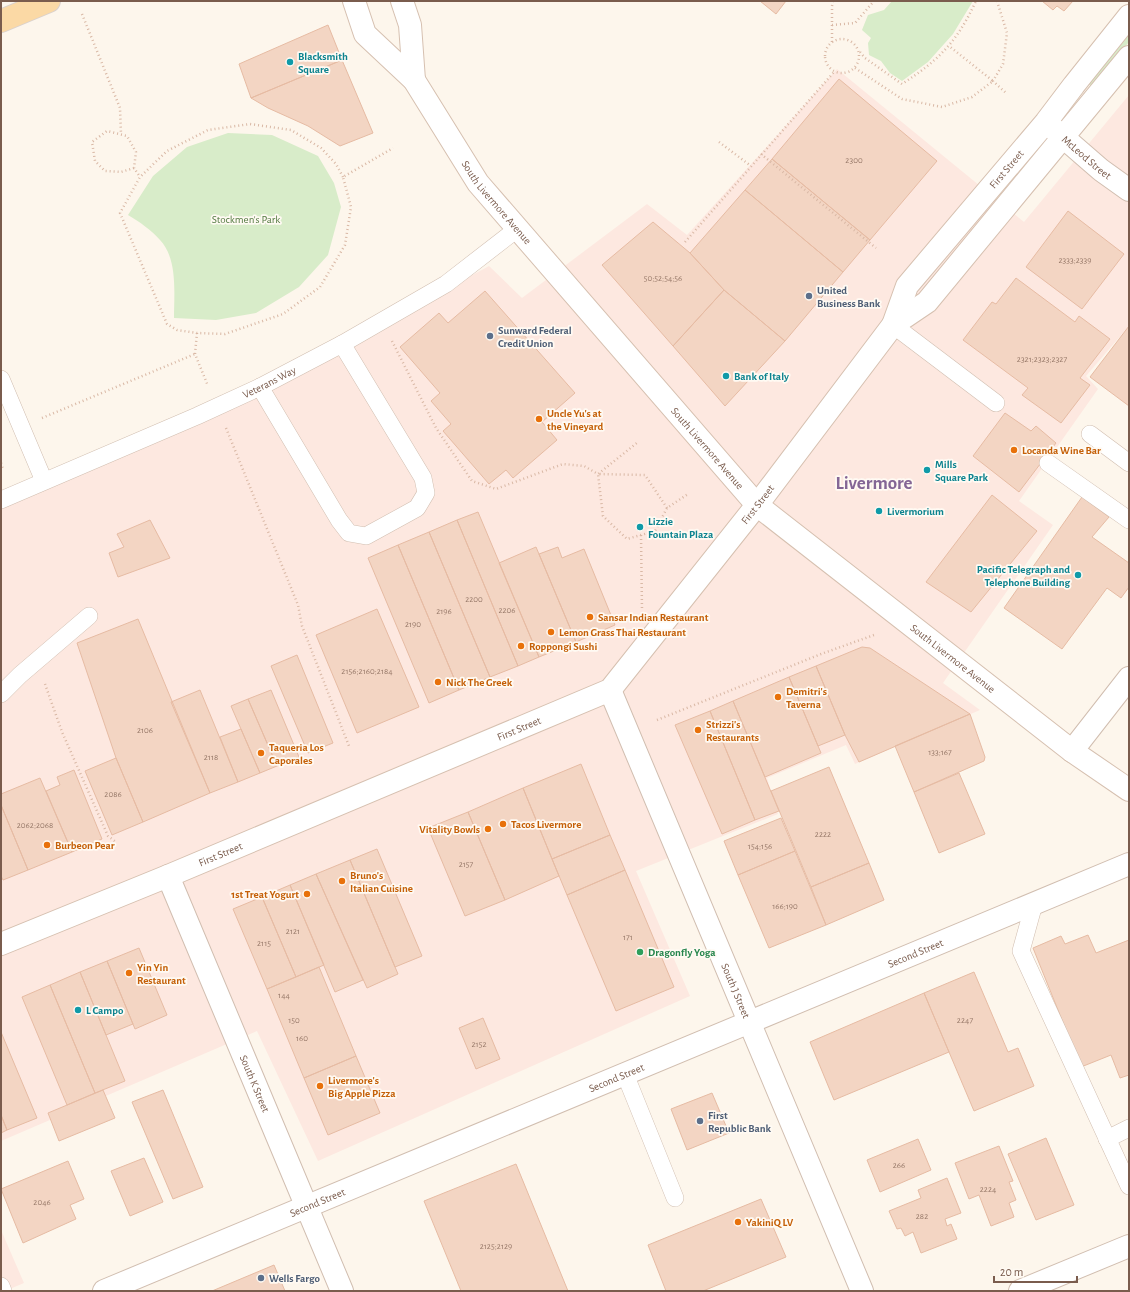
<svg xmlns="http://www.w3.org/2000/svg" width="1130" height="1292" font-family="'Alegreya Sans',sans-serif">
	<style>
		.commercial { fill: #fde8e0 }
		.green { fill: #d8ecc9 }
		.building { fill: #f3d5c3; stroke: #e6bba3 }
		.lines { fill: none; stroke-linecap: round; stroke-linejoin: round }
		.service-casing { stroke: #d1beb0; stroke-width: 18 }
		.minor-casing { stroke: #d1beb0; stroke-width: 24 }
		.secondary-casing { stroke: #d6c0b0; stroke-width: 24 }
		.primary-casing { stroke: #dad1cd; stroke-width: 24 }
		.path { stroke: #d9b8a5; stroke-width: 2.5; stroke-dasharray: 1 3; stroke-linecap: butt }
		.service { stroke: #fff; stroke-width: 17 }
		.minor { stroke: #fff; stroke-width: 22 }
		.secondary { stroke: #fff; stroke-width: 22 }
		.primary { stroke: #fbd9a5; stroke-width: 22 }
		.culture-dot { fill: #0f9aa8; stroke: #fffaf3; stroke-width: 1.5 }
		.service-dot { fill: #5c6f8a; stroke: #fffaf3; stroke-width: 1.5 }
		.food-dot { fill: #e8710a; stroke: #fffaf3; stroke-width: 1.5 }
		.leisure-dot { fill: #2e9e5b; stroke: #fffaf3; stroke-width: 1.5 }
		.labels { text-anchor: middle; stroke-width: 3.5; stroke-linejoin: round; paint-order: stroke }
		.number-label { font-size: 9px; fill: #987a6a }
		.culture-label { font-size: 11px; font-weight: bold; fill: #0d838f; stroke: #fffaf3; text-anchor: start }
		.street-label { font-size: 11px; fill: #7a5c4d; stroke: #fffaf3 }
		.park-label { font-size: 11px; fill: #537a41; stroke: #fffaf3 }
		.service-label { font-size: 11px; font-weight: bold; fill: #4e5e75; stroke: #fffaf3; text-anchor: start }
		.food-label { font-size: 11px; font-weight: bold; fill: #c56008; stroke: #fffaf3; text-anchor: start }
		.leisure-label { font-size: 11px; font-weight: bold; fill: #27864d; stroke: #fffaf3; text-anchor: start }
		.town-label { font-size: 19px; font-weight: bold; fill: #846695; stroke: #fffaf3 }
	</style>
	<rect width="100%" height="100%" fill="#fdf6ec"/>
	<path class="commercial" d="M837,69L1024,222L1129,95V326L1086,376L1098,389L1019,501L1053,525L943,683L980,710L855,764L846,745L767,778L778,814L636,871L690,996L318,1161L257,1031L1,1141V506L221,413L489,266L522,298L647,204L687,235Z
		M1,1230L24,1283L5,1291H1Z"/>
	<path class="green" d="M892,1H973L953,34L928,62L902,81L890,73L881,61L869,55L868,43L871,38L862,30L868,15L884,10Z
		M1129,30V42L1091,86L1086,82Z
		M228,133L272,135L318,156L334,183L341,207L328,255L299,287L256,313L216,320L174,318C174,294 178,259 160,240C151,230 140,222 128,215L153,176L187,147Z"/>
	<path class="building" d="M760,1H786L776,14Z
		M1042,1H1073L1064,11L1057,6L1053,10Z
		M328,25L342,60L251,98L239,64Z
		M342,60L373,133L340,146L308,126L268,108L251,98Z
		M839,79L937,161L870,240L772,159Z
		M772,159L870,240L843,272L745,190Z
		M745,190L843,272L785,341L724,290L690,253Z
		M1068,211L1124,254L1082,309L1026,267Z
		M653,222L690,253L724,290L673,346L602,265Z
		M1016,278L1075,322L1079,316L1110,339L1080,378L1090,385L1061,423L1022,395L1028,388L963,340L992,302L996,304Z
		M724,290L785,341L725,406L673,346Z
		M485,291L575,393L542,422L557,440L513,478L506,470L489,484L443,431L451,424L431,401L440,393L400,347L439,313L448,323Z
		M1129,326V406L1090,377Z
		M1005,413L1031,431L1036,426L1056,443L1019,492L973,456Z
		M992,495L1037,531L971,612L926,582Z
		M1082,497L1109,517L1092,537L1129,563V587L1121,598L1107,588L1062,649L1004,608Z
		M478,512L539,657L518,666L457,520Z
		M150,520L170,558L118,577L109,553L124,547L117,534Z
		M457,520L518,666L490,677L429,532Z
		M429,532L490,677L459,690L398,545Z
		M398,545L459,690L429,703L368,558Z
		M536,547L576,642L539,657L499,563Z
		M558,547L562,558L584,549L615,625L576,642L539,554Z
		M377,609L419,707L357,733L316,635Z
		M138,619L210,793L143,822L116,758L77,643Z
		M862,647L870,648L970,714L859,762L845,735L816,666Z
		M297,655L333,743L308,753L271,666Z
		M816,666L845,735L818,746L789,677Z
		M789,677L821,753L765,777L733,701Z
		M200,690L238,782L210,793L171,702Z
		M271,690L299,757L277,766L248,699Z
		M248,699L277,766L260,773L231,706Z
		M733,701L779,811L755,820L710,711Z
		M710,711L755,820L722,834L675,725Z
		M970,714L985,757L984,761L914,792L895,746Z
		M241,729L260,773L238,782L220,737Z
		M116,758L143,822L112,835L85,771Z
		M581,764L610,835L552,859L523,788Z
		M829,767L869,863L811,887L771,791Z
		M74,770L102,839L72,852L46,791L60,785L57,777Z
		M959,773L985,834L939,853L914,792Z
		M40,778L72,852L28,870L1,805V794Z
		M523,788L559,876L505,900L468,812Z
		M1,805L28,870L3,880L1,876Z
		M468,812L505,900L465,916L428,828Z
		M781,818L795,851L738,875L724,841Z
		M610,835L625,870L567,895L552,859Z
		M377,849L422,956L395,967L350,860Z
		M795,851L826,925L769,948L738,875Z
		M350,860L398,974L367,988L316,874Z
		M869,863L884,900L826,925L811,887Z
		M625,870L674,987L616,1011L567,895Z
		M316,874L363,980L335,992L290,885Z
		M290,885L324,965L296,977L262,897Z
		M262,897L296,977L267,989L233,909Z
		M1088,935L1096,953L1129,940V1075L1120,1078L1111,1055L1081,1067L1033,948L1061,936L1065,944Z
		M139,948L167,1015L135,1029L107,961Z
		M107,961L133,1024L106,1035L80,972Z
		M319,967L356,1056L304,1078L267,989Z
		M80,972L125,1081L95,1093L50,985Z
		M974,972L1008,1052L1018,1048L1034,1086L974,1111L924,993Z
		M50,985L95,1093L67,1105L22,997Z
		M924,993L949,1052L834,1100L810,1042Z
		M483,1018L500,1059L476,1069L459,1028Z
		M1,1032L37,1118L7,1130L1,1115Z
		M356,1056L380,1113L328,1135L304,1078Z
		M103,1090L115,1118L59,1141L48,1113Z
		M163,1090L203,1187L173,1199L132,1102Z
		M712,1093L729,1133L687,1150L671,1109Z
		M1,1115L7,1130L1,1133Z
		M1046,1138L1074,1205L1036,1220L1008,1154Z
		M918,1139L931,1170L880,1192L867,1160Z
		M999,1146L1013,1181L1009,1182L1016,1200L1009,1203L1014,1217L991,1226L979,1195L969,1199L955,1163Z
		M144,1158L163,1202L130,1216L111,1171Z
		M68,1161L84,1199L70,1205L76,1219L23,1243L1,1189Z
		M516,1164L568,1291H461L424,1201Z
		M947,1178L961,1213L945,1219L947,1226L951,1224L957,1239L921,1253L913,1232L905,1236L901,1228L897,1229L889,1211L921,1198L918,1190Z
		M761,1199L786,1257L703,1291H666L648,1245Z
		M274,1265L285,1291H212Z"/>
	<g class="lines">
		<defs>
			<g id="service">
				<path d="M893,325L996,403"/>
				<path d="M1,379L44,481"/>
				<path d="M260,387L339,520L349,533L366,536L417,508L426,493L423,478L342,344"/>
				<path d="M1090,434L1129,463"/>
				<path d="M1048,463L1129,520"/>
				<path id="s1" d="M1,500L197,416L260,387L342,344L446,284L517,229"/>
				<path d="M1,694L20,675L89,616"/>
				<path d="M1034,904L1021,951L1129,1186"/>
				<path d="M625,1074L675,1198"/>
				<path d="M1107,1139L1129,1128"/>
				<path d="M1,1286L3,1291"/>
			</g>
			<g id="minor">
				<path id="s2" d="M1048,124L1101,170L1129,190"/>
				<path id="s3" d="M610,690L862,1291"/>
				<path d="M1072,751L1129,678"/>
				<path id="s4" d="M168,876L342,1291"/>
				<path id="s5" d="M104,1291L1129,864"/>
				<path d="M1020,1291L1129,1246"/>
			</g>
			<g id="secondary">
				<path id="s6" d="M354,1L365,34L414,80L478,183L757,505L1072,751L1129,790"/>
				<path d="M402,1L410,25L414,80"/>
				<path id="s7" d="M893,325L907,286L1046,122L1074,85L1129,16"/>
				<path id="s8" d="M1,944L168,876L610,690L757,505L893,325L927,302L1129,57"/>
			</g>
			<path id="primary" d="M1,21L49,1"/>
		</defs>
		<use href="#service" class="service-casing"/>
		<use href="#minor" class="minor-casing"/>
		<use href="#secondary" class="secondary-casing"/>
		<use href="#primary" class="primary-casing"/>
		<path class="path" d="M997,1L1007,33L1003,64L993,81L1006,93
			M82,14L120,108L121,134
			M832,25L855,23L874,1
			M825 56a17 17 0 1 1 34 0a17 17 0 1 1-34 0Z
			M832,42V6L833,1
			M860,52L865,58L902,84C939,60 957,42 976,1
			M855,68L902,99L942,107L972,97L993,81L949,46
			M719,142L751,166
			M761,154L876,248
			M134,168L121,172L105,171L95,161L92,142L107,131L127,136L136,152L134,168L140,177
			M343,177L336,164L321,148L291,130L250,124L208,130L167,151L140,177L120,213L167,324L177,330L197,333L225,334L283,314L320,287L345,245L351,207L343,177L393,148
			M685,242L834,72
			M197,333L195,354L208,386
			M392,341L436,428L472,481L496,489L563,464L584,466L598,474L638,442
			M42,418L195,354
			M226,428L298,605L302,626L349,746
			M1,463L3,469
			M667,508L645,475L598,474L603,516L627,539L655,531L667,508L688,494
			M641,535L642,609
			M45,684L62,732L108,836L116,842
			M657,720L821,654L874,635"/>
		<use href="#service" class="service"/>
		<use href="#minor" class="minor"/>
		<use href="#secondary" class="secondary"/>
		<use href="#primary" class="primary"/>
	</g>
	<g class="culture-dot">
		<circle cx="290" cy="62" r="4"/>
		<circle cx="726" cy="376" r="4"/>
		<circle cx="927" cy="470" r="4"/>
		<circle cx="879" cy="511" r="4"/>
		<circle cx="640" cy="527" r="4"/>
		<circle cx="1078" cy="575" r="4"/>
		<circle cx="78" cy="1010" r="4"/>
	</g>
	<g class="service-dot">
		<circle cx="809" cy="296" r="4"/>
		<circle cx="490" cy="336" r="4"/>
		<circle cx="700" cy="1121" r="4"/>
		<circle cx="261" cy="1278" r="4"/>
	</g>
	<g class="food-dot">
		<circle cx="539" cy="419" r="4"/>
		<circle cx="1014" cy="450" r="4"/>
		<circle cx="590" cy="617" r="4"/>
		<circle cx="551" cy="632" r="4"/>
		<circle cx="521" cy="646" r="4"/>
		<circle cx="438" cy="682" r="4"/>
		<circle cx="778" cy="697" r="4"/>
		<circle cx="698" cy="730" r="4"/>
		<circle cx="261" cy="753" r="4"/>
		<circle cx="503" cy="824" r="4"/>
		<circle cx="488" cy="829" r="4"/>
		<circle cx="47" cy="845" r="4"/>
		<circle cx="342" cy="881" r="4"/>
		<circle cx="307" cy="894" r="4"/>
		<circle cx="129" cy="973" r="4"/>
		<circle cx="320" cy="1086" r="4"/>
		<circle cx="738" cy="1222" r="4"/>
	</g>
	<circle class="leisure-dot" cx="640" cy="952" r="4"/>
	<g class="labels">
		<g class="number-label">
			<text x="854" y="163">2300</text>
			<text x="1075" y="263">2333;2339</text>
			<text x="663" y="281">50;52;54;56</text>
			<text x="1042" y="362">2321;2323;2327</text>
			<text x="474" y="602">2200</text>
			<text x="507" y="613">2206</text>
			<text x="444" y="614">2196</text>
			<text x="413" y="627">2190</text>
			<text x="367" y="674">2156;2160;2184</text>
			<text x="145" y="733">2106</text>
			<text x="940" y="755">133;167</text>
			<text x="211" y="760">2118</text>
			<text x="113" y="797">2086</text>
			<text x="35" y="828">2062;2068</text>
			<text x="823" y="837">2222</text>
			<text x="760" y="849">154;156</text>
			<text x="466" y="867">2157</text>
			<text x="785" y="909">166;190</text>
			<text x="293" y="934">2121</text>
			<text x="628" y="940">171</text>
			<text x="264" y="946">2115</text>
			<text x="284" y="998">144</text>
			<text x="294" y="1023">150</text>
			<text x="965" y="1023">2247</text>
			<text x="302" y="1041">160</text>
			<text x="479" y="1047">2152</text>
			<text x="899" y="1168">266</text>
			<text x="988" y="1192">2224</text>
			<text x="42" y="1205">2046</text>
			<text x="922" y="1219">282</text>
			<text x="496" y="1249">2125;2129</text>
		</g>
		<g class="culture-label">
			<text x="298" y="60">Blacksmith<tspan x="298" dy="13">Square</tspan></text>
			<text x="734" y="380">Bank of Italy</text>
			<text x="935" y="468">Mills<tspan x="935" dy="13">Square Park</tspan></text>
			<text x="887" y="515">Livermorium</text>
			<text x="648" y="525">Lizzie<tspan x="648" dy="13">Fountain Plaza</tspan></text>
			<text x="1070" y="573" text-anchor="end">Pacific Telegraph and<tspan x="1070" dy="13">Telephone Building</tspan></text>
			<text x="86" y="1014">L Campo</text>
		</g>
		<g class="street-label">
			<text dy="4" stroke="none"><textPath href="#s2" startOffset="51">McLeod Street</textPath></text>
			<text dy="4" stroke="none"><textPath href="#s7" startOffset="195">First Street</textPath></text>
			<text dy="4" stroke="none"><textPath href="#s6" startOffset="250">South Livermore Avenue</textPath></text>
			<text dy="4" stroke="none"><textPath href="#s1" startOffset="293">Veterans Way</textPath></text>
			<text dy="4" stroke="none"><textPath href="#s6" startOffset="574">South Livermore Avenue</textPath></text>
			<text dy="4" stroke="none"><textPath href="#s8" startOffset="897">First Street</textPath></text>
			<text dy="4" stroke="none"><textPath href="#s6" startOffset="898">South Livermore Avenue</textPath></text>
			<text dy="4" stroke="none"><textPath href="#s8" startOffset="561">First Street</textPath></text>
			<text dy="4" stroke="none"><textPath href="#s8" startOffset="237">First Street</textPath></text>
			<text dy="4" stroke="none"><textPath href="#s5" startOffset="879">Second Street</textPath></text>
			<text dy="4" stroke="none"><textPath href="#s3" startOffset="326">South J Street</textPath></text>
			<text dy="4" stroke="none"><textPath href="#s5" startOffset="555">Second Street</textPath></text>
			<text dy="4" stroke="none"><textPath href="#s4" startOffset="225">South K Street</textPath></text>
			<text dy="4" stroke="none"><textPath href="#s5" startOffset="231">Second Street</textPath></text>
		</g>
		<g class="park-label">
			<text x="246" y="223">Stockmen's Park</text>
		</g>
		<g class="service-label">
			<text x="817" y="294">United<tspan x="817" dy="13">Business Bank</tspan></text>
			<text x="498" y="334">Sunward Federal<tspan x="498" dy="13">Credit Union</tspan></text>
			<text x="708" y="1119">First<tspan x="708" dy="13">Republic Bank</tspan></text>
			<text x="269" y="1282">Wells Fargo</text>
		</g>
		<g class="food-label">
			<text x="547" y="417">Uncle Yu's at<tspan x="547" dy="13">the Vineyard</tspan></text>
			<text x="1022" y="454">Locanda Wine Bar</text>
			<text x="598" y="621">Sansar Indian Restaurant</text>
			<text x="559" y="636">Lemon Grass Thai Restaurant</text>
			<text x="529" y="650">Roppongi Sushi</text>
			<text x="446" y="686">Nick The Greek</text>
			<text x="786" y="695">Demitri's<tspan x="786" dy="13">Taverna</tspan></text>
			<text x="706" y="728">Strizzi's<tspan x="706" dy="13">Restaurants</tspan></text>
			<text x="269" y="751">Taqueria Los<tspan x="269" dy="13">Caporales</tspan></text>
			<text x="511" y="828">Tacos Livermore</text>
			<text x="480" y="833" text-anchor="end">Vitality Bowls</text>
			<text x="55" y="849">Burbeon Pear</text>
			<text x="350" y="879">Bruno's<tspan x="350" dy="13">Italian Cuisine</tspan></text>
			<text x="299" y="898" text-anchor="end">1st Treat Yogurt</text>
			<text x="137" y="971">Yin Yin<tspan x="137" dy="13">Restaurant</tspan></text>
			<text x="328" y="1084">Livermore's<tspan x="328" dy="13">Big Apple Pizza</tspan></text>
			<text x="746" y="1226">YakiniQ LV</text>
		</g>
		<g class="leisure-label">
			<text x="648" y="956">Dragonfly Yoga</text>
		</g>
		<g class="town-label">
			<text x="874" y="489">Livermore</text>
		</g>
	</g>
	<rect width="1130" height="1292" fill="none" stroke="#7a5c4d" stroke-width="4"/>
	<path d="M994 1276v6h83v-6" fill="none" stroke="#7a5c4d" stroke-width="2"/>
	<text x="1000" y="1276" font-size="12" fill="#7a5c4d" stroke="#fffaf3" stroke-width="3" paint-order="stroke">20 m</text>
</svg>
